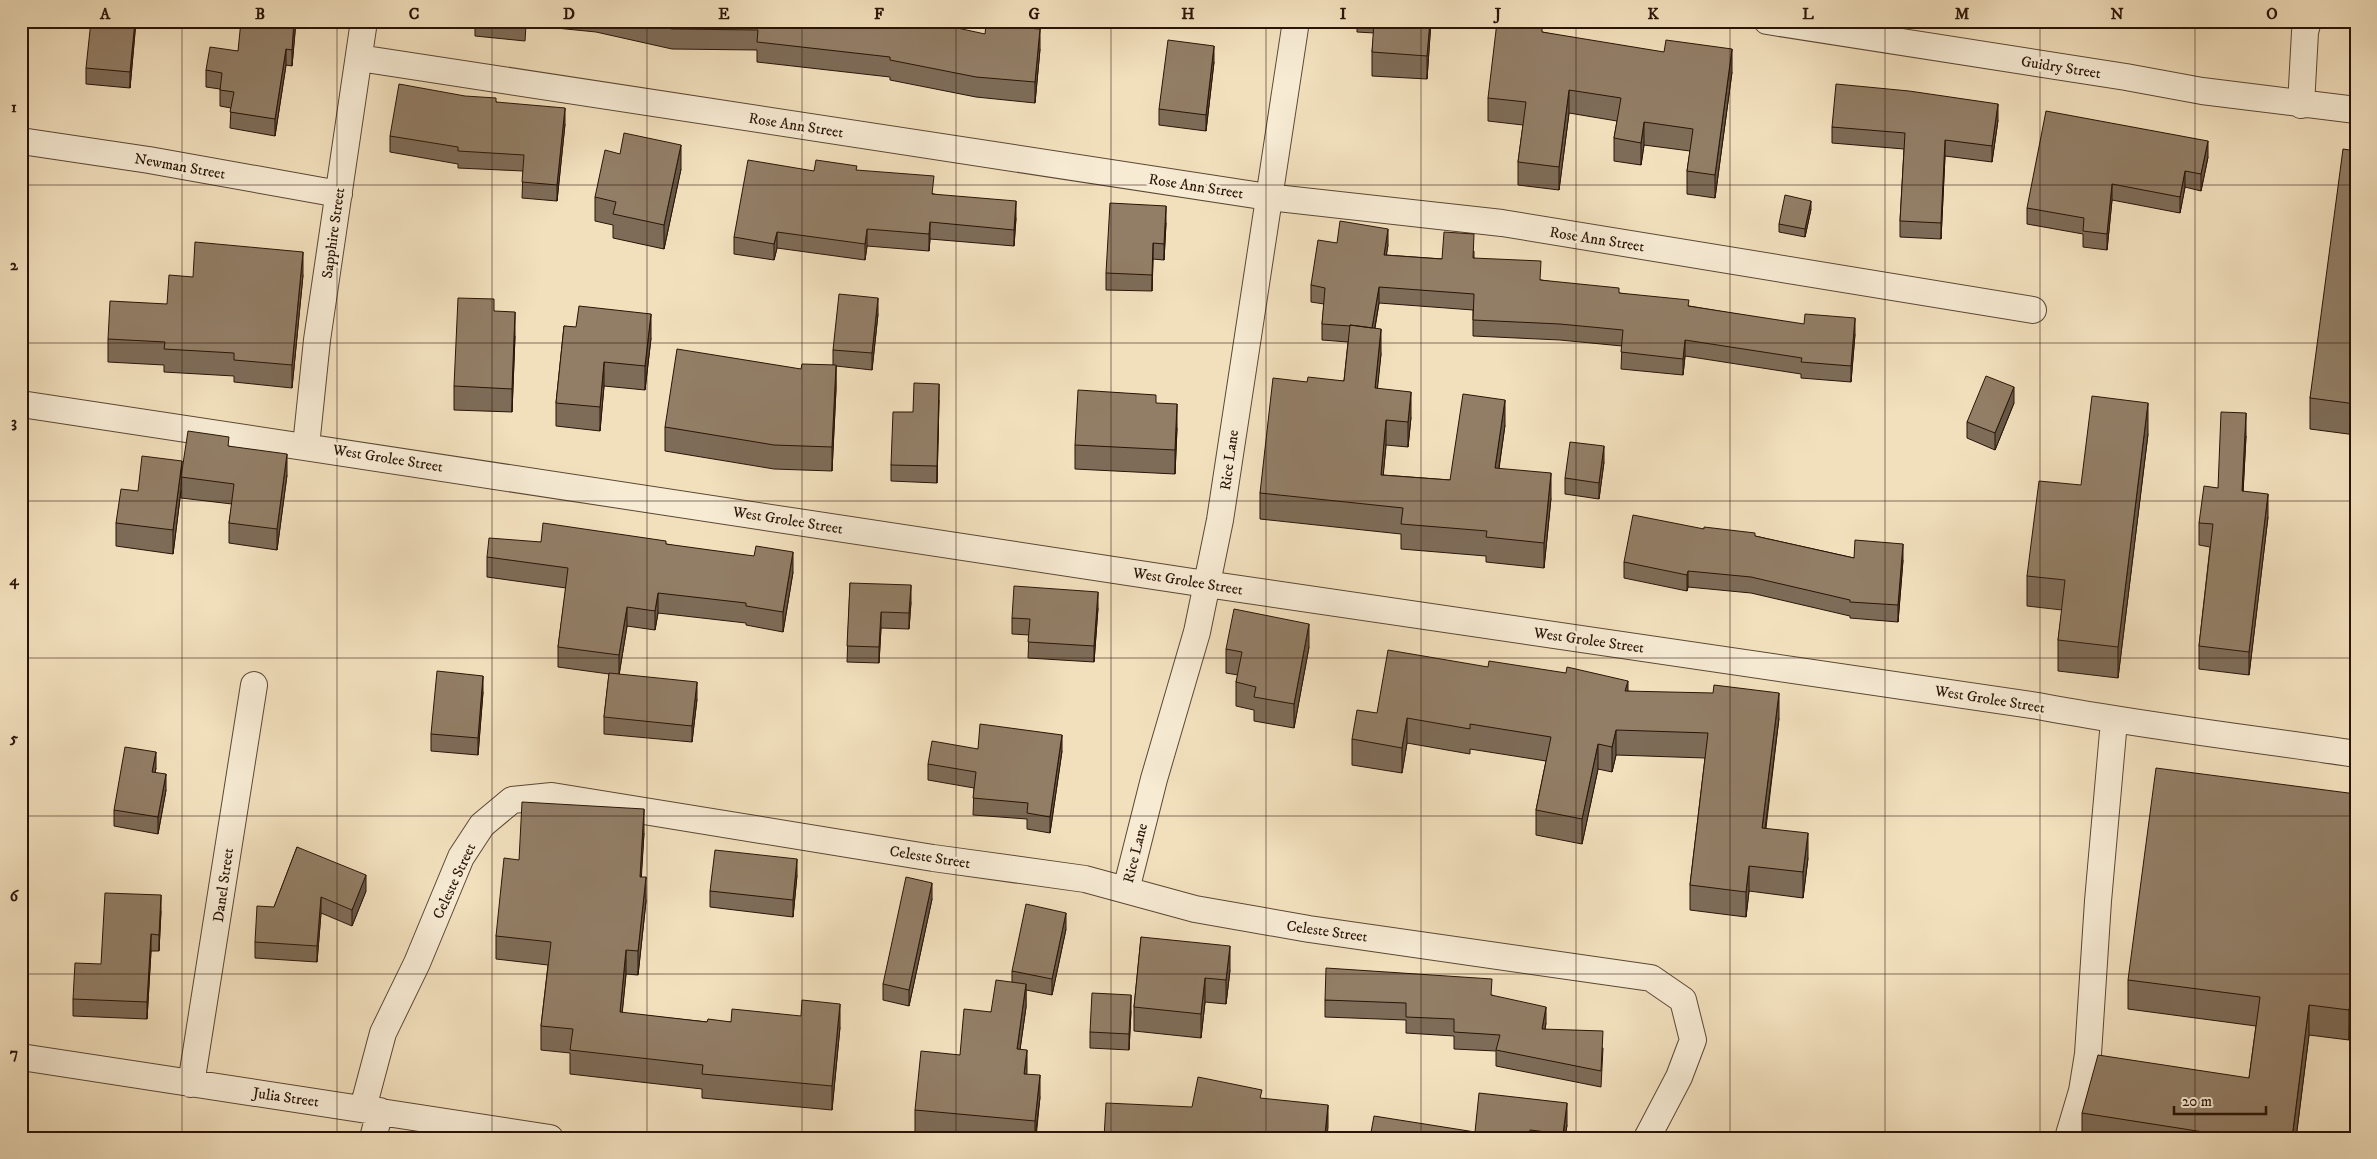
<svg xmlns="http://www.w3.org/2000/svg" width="2377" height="1159" font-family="'IM FELL DW Pica',serif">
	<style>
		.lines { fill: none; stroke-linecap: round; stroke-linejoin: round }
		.street-casing { stroke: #5b4734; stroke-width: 28 }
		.street { stroke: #f7ebd4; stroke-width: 26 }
		.wall { fill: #7e6c58; stroke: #291407 }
		.shaded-wall { fill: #665847; stroke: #291407 }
		.building { fill: #927e66; stroke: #291407 }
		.grid { fill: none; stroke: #291407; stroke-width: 1; stroke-opacity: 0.55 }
		.labels { text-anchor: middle; stroke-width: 5; stroke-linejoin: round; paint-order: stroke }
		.street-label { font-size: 15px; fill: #291407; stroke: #f7ebd4 }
		.neatline { fill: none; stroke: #291407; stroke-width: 2 }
		.grid-label { font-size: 16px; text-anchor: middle; font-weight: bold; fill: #291407 }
	</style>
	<rect width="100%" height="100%" fill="#f2e0bd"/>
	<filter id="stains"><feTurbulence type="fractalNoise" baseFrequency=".004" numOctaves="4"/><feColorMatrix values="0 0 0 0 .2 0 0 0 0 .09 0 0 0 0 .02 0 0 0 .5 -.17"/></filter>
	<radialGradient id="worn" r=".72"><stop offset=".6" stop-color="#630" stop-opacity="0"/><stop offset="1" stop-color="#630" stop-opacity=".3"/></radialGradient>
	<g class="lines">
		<defs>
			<path id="street" d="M1767,21L2126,77L2202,91L2356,110
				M359,58L1268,197L1502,223L2033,310
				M2301,105L2305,32L2308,21
				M21,141L149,160L339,194
				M21,404L1206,584L2038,706C2143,726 2250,738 2356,754
				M306,446L317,340L364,21
				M1126,890L1154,779L1197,632L1220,520L1296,21
				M21,1057L550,1138
				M191,1084L254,685
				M363,1108L383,1033L417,963L461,857L482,825L512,800L552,796L933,858L1085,879L1195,909L1309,929L1651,978L1683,1000L1693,1040L1679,1077L1647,1138
				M373,1138L380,1111
				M2068,1138L2082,1091L2088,1054L2098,901L2114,721"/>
		</defs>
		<use href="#street" class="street-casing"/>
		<use href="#street" class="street"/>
	</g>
	<path class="wall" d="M136,21L130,88L86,84V68Z
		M296,21L292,66L286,65L275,136L230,128L231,108L220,106V89L206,87V70L238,51Z
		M475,21H925L1040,49L1035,103L976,97L890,80V77L757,62V50L672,49L596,32L526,25L525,41L475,36Z
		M1357,21H1431L1427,79L1372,76V52L1374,33L1357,32Z
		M1542,32L1732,72L1715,198L1687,194V171L1690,151L1644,145L1641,165L1614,161V138L1617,121L1569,113L1559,190L1518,185V162L1523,125L1488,121V98Z
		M1214,62L1206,131L1159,125V109Z
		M496,102L565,124L557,201L522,198L523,171L458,168V164L390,152V136Z
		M1998,120L1992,162L1945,156L1941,239L1900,237V221L1904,149L1832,143V127Z
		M2356,151V435L2310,429V398Z
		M2208,157L2201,191L2185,187L2180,213L2112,200L2107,250L2083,247V234L2027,224V208Z
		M681,169L664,249L613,238V225L595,221V197Z
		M814,171H857L934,194L1016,218L1014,246L930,239L929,251L867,246L865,260L777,248L774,260L734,254V237Z
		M1811,209L1805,237L1779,232V224Z
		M1166,223L1164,260L1153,259L1152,291L1106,290V273Z
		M1337,243L1388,245L1386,255L1442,259L1474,251V258L1541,280L1619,293L1689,306L1855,334L1851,382L1801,378V374L1685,356L1683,375L1621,369L1622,346L1560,340L1473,336V310L1379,303L1375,328L1381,354L1377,388L1411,417L1408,447L1386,445L1383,475L1450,480L1505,425L1499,469L1551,498L1544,568L1486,562V556L1401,549V534L1260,519V493L1307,382L1344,381L1348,342L1322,340V324L1324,304L1311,302V285Z
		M303,275L292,388L234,382V376L164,372V365L108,362V339L167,304L193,277Z
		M878,314L872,370L836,366V389L832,471L774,469L665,451V427L833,365V350Z
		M564,326L651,338L645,390L604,386L600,431L556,426V403Z
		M515,336L512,412L454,410V386Z
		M939,400L937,483L891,481V465L913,412Z
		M1156,403L1177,428L1175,474L1075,469V445Z
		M2014,403L1995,450L1967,438V422Z
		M2148,434L2118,678L2058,671V640L2062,610L2027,606V576L2081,485Z
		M2246,436L2243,491L2268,517L2249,675L2199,669V646L2210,547L2199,545V523Z
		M229,446L287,475L277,550L229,543V523L232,504L181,498V490L173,554L116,546V523L138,491L182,472Z
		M1604,462L1599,499L1565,494V478Z
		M1704,529L1755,536L1854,558L1903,560L1898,622L1850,618V616L1751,593L1688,587L1687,591L1624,578V562Z
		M541,542L666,544L793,572L783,632L746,625V623L658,613L655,630L627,626L619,675L697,699L692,742L604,734V717L609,674L558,667V647L566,588L487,577V557Z
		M850,583L911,602L909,629L881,628L879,663L847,662Z
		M1098,608L1094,662L1028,658L1029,635L1012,634V618Z
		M1309,647L1294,728L1254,721V710L1236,706V682L1238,675L1226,673V649Z
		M1628,691L1779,718L1766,828L1808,858L1803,898L1749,891L1746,917L1690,910V885L1705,758L1616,755L1612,772L1598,769L1582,844L1536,835V810L1546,761L1470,749V754L1407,743L1402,773L1352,765V739L1377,713Z
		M483,692L478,755L431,751V734Z
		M978,749L1062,751L1050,833L1027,829V819L973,815L974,788L928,780V764Z
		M156,768L155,772L166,790L158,834L114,826V810Z
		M2356,794L2349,1040L2309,1035L2296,1138H2082V1113L2249,1078L2256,1026L2128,1009V980Z
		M644,833L641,877L646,901L638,975L626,974L622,1013L707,1022H731L840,1027L832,1110L702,1098V1089L570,1074V1053L541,1050V1026L548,965L496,959V936L519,860Z
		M297,847L366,891L352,926L321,913L317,962L255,958V942L274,907Z
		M797,875L793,917L710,907V891Z
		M932,899L909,1006L883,1000V984Z
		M161,911L159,951H151L147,1019L73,1016V999L101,964Z
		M1066,929L1052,995L1026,990V1007L1020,1049L1026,1074L1040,1097L1036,1138H970L915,1133V1110L960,1055L1012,982V971Z
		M1141,937L1230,970L1226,1004L1205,1002L1201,1038L1134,1031V1007Z
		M1492,995L1546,1023L1545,1029L1603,1048L1601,1087L1496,1066V1051L1454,1049V1036L1406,1033V1020L1325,1017V1000Z
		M1131,1011L1129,1050L1090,1048V1032Z
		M1567,1125L1565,1138H1370L1475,1132Z"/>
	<path class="shaded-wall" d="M135,21H136L130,88V72Z
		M294,21H296L292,66V50Z
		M1430,21H1431L1427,79V56Z
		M1040,29V49L1035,103V82Z
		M1214,46V62L1206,131V115Z
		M286,49V65L275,136V119Z
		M1732,49V72L1715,198V175Z
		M1569,90V113L1559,190V167Z
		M1998,104V120L1992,162V146Z
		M565,108V124L557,201V185Z
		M1644,122V145L1641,165V143Z
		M1945,140V156L1941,239V223Z
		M2208,141V157L2201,191V174Z
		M681,145V169L664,249V225Z
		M2185,171V187L2180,213V197Z
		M2112,184V200L2107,250V234Z
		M1016,201V218L1014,246V230Z
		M1811,201V209L1805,237V229Z
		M1166,206V223L1164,260V244Z
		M930,222V239L929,251V234Z
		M867,229V246L865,260V244Z
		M1388,229V245L1384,271V255Z
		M777,232V248L774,260V244Z
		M1153,243V259L1152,291V275Z
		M303,252V275L292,388V365Z
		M1379,287V303L1372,344V328Z
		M878,298V314L872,370V353Z
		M515,312V336L512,412V389Z
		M651,314V338L645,390V366Z
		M1855,318V334L1851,382V366Z
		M1381,329V354L1375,413V388Z
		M1685,340V356L1683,375V359Z
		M604,362V386L600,431V407Z
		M836,365V389L832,471V447Z
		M939,384V400L937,483V466Z
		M2014,387V403L1995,450V433Z
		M1411,392V417L1408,447V422Z
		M1505,400V425L1495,494V468Z
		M2148,403V434L2118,678V647Z
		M1177,404V428L1175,474V450Z
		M2246,413V436L2242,513V491Z
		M1386,420V445L1381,500V475Z
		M1604,446V462L1599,499V483Z
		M287,454V475L277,550V529Z
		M182,461L181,490L173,554V530Z
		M1551,473V498L1544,568V543Z
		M2268,494V517L2249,675V652Z
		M1903,544V560L1898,622V605Z
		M793,552V572L783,632V612Z
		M1688,571V587L1687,591V575Z
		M911,585V602L909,629V613Z
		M1098,592V608L1094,662V646Z
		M658,593V613L655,630V611Z
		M627,607V626L619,675V655Z
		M881,612V628L879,663V647Z
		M1309,624V647L1294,728V704Z
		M483,676V692L478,755V738Z
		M1628,681V706L1625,691Z
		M697,682V699L692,742V726Z
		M1779,693V718L1762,853V828Z
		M1407,718V743L1402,773V748Z
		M1616,730V755L1612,772V747Z
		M1062,735V751L1050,833V817Z
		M1598,744V769L1582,844V819Z
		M156,752V768L152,788V772Z
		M166,774V790L158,834V817Z
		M644,809V833L640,900V877Z
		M1808,833V858L1803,898V872Z
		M797,859V875L793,917V900Z
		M1749,866V891L1746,917V892Z
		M366,875V891L352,926V910Z
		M646,877V901L638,975V951Z
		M932,883V899L909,1006V990Z
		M161,895V911L159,951V935Z
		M321,897V913L317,962V946Z
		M1066,913V929L1052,995V979Z
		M151,934V951L147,1019V1002Z
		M1230,946V970L1226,1004V980Z
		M626,950V974L620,1036V1012Z
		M2356,960V989L2349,1040V1010Z
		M1205,978V1002L1201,1038V1014Z
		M1026,984V1007L1017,1071V1049Z
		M1131,995V1011L1129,1050V1034Z
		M840,1004V1027L832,1110V1086Z
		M2309,1005V1035L2296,1138H2292Z
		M1546,1007V1023L1542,1046V1029Z
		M1027,1050V1072L1024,1096V1074Z
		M1040,1075V1097L1035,1138V1121Z
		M1567,1103V1125L1565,1138H1563Z
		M1328,1105V1127L1327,1138H1325Z"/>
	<path class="building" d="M91,21H135L130,72L86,68Z
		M241,21H294L292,50L286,49L275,119L230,112L234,92L220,90L222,73L206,70L210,47L238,51Z
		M639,21H925L985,34L986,25L1040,29L1035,82L976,77L890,60V57L757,42L758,30L672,29Z
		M1374,21H1430L1427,56L1372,52Z
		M1497,22L1542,28V32L1664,52L1666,40L1732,49L1715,175L1687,171L1693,129L1644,122L1641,143L1614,138L1621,98L1569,90L1559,167L1518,162L1526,102L1488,98Z
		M1168,40L1214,46L1206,115L1159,109Z
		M399,84L465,96L496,98V102L565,108L557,185L522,182L524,155L458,151V147L390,136Z
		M1836,84L1909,91L1998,104L1992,146L1945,140L1941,223L1900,221L1905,133L1832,127Z
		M2046,111L2208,141L2201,174L2185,171L2180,197L2112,184L2107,234L2083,231L2084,218L2027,208Z
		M624,133L681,145L664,225L613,214L616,202L595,197L605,150L620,154Z
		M2343,149L2356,151V404L2310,398Z
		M748,160L814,171L816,160L857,166L856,170L934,176L932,194L1016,201L1014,230L930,222L929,234L867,229L865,244L777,232L774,244L734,237Z
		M1785,195L1811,201L1805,229L1779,224Z
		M1110,203L1166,206L1164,244L1153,243L1152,275L1106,273Z
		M1340,221L1388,229L1384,255L1442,259L1444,232L1474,234L1473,258L1541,261L1540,280L1619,288V293L1689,300L1688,306L1804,324L1805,314L1855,318L1851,366L1801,362L1802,358L1685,340L1683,359L1621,352L1623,330L1560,324L1473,320L1474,294L1379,287L1372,328L1350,325V326L1322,324L1325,288L1311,285L1318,240L1337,243Z
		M195,242L303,252L292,365L234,360V353L164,349L165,342L108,339L110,301L167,304L169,275L193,277Z
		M839,294L878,298L872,353L833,350Z
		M458,298L494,299V311L515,312L512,389L454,386Z
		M579,306L651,314L645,366L604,362L600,407L556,403L564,326L576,327Z
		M1350,325L1381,329L1375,388L1411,392L1408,422L1386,420L1381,475L1450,480L1463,394L1505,400L1495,468L1551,473L1544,543L1486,537L1487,531L1401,524L1403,508L1260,493L1273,378L1307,382L1308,377L1344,381Z
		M677,349L801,369L802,364L836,365L832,447L774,445L665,427Z
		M1986,376L2014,387L1995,433L1967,422Z
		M914,383L939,384L937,466L891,465L893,412H913Z
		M1078,390L1156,395V403L1177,404L1175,450L1075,445Z
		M2092,396L2148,403L2118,647L2058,640L2065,580L2027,576L2039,481L2081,485Z
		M2221,412L2246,413L2242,491L2268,494L2249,652L2199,646L2213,524L2199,523L2204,486L2218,488Z
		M188,431L229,437L228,446L287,454L277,529L229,523L234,484L181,477Z
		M1570,442L1604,446L1599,483L1565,478Z
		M142,456L182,461L173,530L116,523L121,489L138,491Z
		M1633,515L1704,529V527L1755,533V536L1854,558L1855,540L1903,544L1898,605L1850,602V600L1751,577L1688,571L1687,575L1624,562Z
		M543,523L666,541V544L754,556L756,546L793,552L783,612L746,606V603L658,593L655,611L627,607L619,655L558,647L568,568L487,557L489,538L541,542Z
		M850,583L911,585L909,613L881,612L879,647L847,646Z
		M1014,586L1098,592L1094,646L1028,642L1030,619L1012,618Z
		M1234,609L1309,624L1294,704L1254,697L1256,687L1236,682L1242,652L1226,649Z
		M1388,650L1488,667L1489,661L1566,673L1567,667L1628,681L1625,691L1713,693L1714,685L1779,693L1762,828L1808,833L1803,872L1749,866L1746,892L1690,885L1708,733L1616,730L1612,747L1598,744L1582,819L1536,810L1551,737L1470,724V729L1407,718L1402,748L1352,739L1357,710L1377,713Z
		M437,671L483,676L478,738L431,734Z
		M609,673L697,682L692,726L604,717Z
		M980,724L1062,735L1050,817L1027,813L1028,803L973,798L976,772L928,764L932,741L978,749Z
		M125,747L156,752L152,772L166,774L158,817L114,810Z
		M2156,768L2356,794V960L2349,1010L2309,1005L2292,1138H2242L2082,1113L2098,1055L2249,1078L2260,997L2128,980Z
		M522,802L644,809L640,877H646L638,951L626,950L620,1012L707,1022L708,1019L731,1022L732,1009L801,1016L802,1000L840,1004L832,1086L702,1074L703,1065L570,1050L573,1029L541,1026L551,942L496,936L504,858L519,860Z
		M297,847L366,875L352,910L321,897L317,946L255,942L257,906L274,907Z
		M715,850L797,859L793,900L710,891Z
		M906,877L932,883L909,990L883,984Z
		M105,893L161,895L159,935L151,934L147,1002L73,999L75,963L101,964Z
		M1026,904L1066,913L1052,979L1012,971Z
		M1141,937L1230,946L1226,980L1205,978L1201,1014L1134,1007Z
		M1326,968L1492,979L1491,995L1546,1007L1542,1029L1603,1031L1601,1071L1496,1050L1500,1035L1454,1032V1019L1406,1017V1003L1325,1000Z
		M996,980L1026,984L1017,1049L1027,1050L1024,1074L1040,1075L1035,1121L915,1110L921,1051L960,1055L964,1009L991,1012Z
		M1092,993L1131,995L1129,1034L1090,1032Z
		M1198,1077L1262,1090L1260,1098L1328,1105L1325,1134L1343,1138H1104L1106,1103L1192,1107Z
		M1479,1093L1567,1103L1563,1134L1530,1130L1529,1138H1370L1374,1116L1475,1132Z"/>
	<path class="grid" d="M182,21V1138M337,21V1138M492,21V1138M647,21V1138M802,21V1138M956,21V1138M1111,21V1138M1266,21V1138M1421,21V1138M1576,21V1138M1730,21V1138M1885,21V1138M2040,21V1138M2195,21V1138M21,185H2356M21,343H2356M21,501H2356M21,658H2356M21,816H2356M21,974H2356"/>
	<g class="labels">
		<g class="street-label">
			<text transform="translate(2061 67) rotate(9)" y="5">Guidry Street</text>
			<text transform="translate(796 125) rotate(9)" y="5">Rose Ann Street</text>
			<text transform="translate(180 166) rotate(10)" y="5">Newman Street</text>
			<text transform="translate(1196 186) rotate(9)" y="5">Rose Ann Street</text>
			<text transform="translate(333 233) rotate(-82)" y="5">Sapphire Street</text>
			<text transform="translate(1597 239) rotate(9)" y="5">Rose Ann Street</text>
			<text transform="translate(388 458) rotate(9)" y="5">West Grolee Street</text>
			<text transform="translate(1229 460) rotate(-82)" y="5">Rice Lane</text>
			<text transform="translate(788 520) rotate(9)" y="5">West Grolee Street</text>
			<text transform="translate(1188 581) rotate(9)" y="5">West Grolee Street</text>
			<text transform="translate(1589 640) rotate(8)" y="5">West Grolee Street</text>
			<text transform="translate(1990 699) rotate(9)" y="5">West Grolee Street</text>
			<text transform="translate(1135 853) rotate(-76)" y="5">Rice Lane</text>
			<text transform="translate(930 857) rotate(9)" y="5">Celeste Street</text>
			<text transform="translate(454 881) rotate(-65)" y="5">Celeste Street</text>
			<text transform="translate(223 885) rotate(-82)" y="5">Danel Street</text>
			<text transform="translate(1327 931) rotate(8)" y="5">Celeste Street</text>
			<text transform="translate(286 1097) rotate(8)" y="5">Julia Street</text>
		</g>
	</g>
	<rect width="2377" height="1159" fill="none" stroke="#f2e0bd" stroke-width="55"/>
	<path d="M2174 1106v8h92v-8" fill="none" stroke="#291407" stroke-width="2.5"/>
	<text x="2182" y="1106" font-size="15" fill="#291407" stroke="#f7ebd4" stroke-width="4" paint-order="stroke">20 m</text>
	<rect x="28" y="28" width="2322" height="1104" class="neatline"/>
	<g class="grid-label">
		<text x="105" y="19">A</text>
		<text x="260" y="19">B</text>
		<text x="414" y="19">C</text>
		<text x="569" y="19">D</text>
		<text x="724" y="19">E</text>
		<text x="879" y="19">F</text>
		<text x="1034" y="19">G</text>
		<text x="1188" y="19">H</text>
		<text x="1343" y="19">I</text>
		<text x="1498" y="19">J</text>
		<text x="1653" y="19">K</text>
		<text x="1808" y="19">L</text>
		<text x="1962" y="19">M</text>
		<text x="2117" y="19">N</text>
		<text x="2272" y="19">O</text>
		<text x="14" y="112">1</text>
		<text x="14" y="270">2</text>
		<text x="14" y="427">3</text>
		<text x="14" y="585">4</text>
		<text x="14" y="743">5</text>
		<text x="14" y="901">6</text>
		<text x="14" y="1058">7</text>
	</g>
	<rect width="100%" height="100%" filter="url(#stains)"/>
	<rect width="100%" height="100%" fill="url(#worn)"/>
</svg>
